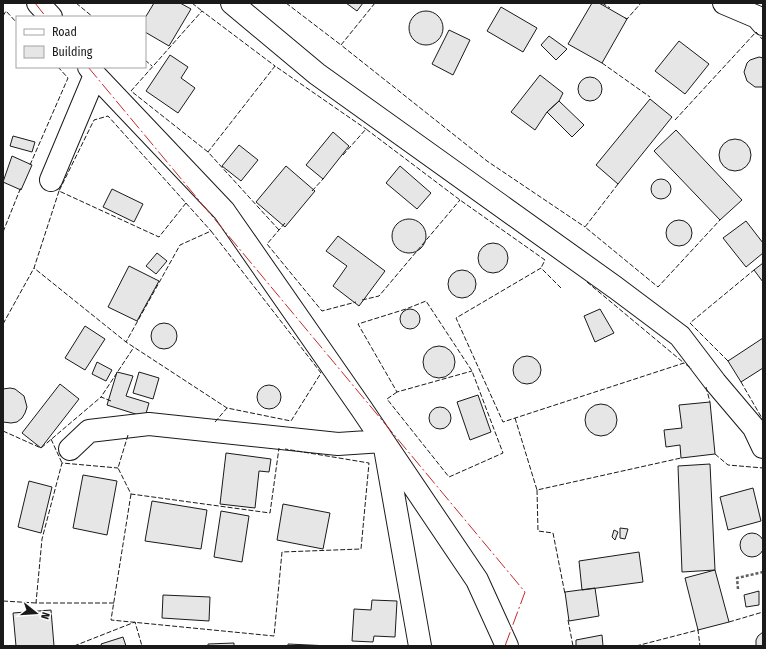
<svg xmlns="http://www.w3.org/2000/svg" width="766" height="649" font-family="'Fira Sans Condensed',sans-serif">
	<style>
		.building { fill: #e6e6e6; stroke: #1a1a1a }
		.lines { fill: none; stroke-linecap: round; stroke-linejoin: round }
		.minor-casing { stroke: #1a1a1a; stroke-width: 24 }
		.tertiary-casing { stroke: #1a1a1a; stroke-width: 24 }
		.path { stroke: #5f5f5f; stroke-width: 2.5; stroke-dasharray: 3 2; stroke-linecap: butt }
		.minor { stroke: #fff; stroke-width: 22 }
		.tertiary { stroke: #fff; stroke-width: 22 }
		.fence { stroke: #1a1a1a; stroke-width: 1; stroke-dasharray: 5 2; stroke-linecap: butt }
		.power { stroke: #c62828; stroke-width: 1; stroke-dasharray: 14 3 2 3; stroke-linecap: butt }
	</style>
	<rect width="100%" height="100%" fill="#fff"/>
	<path class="building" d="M154,3H180L191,9L169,46L145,32V18Z
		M346,3H363L357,11Z
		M592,3H599L627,19L602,63L568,44Z
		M501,7L537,28L523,52L487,31Z
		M409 28a17 17 0 1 1 34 0a17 17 0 1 1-34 0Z
		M449,30L470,40L453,75L432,64Z
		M549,36L567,49L556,60L541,45Z
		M679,41L709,64L685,94L655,71Z
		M170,55L188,67L181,78L195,88L178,113L146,91Z
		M759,57L763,58V87H755L747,81L744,72L747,63L750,60Z
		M540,75L563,93L559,101L547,112L535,130L511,112Z
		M578 89a12 12 0 1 1 24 0a12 12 0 1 1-24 0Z
		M650,99L672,117L618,184L596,165Z
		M559,101L584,125L572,137L547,112Z
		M676,130L742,200L720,220L654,151Z
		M333,132L349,146L323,179L306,165Z
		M13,136L35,142L32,152L10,146Z
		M719 155a16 16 0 1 1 32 0a16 16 0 1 1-32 0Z
		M239,145L258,160L241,181L222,166Z
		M12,156L32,165L21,190L3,182Z
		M286,166L315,191L285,227L256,202Z
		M400,166L431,193L417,209L386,183Z
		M651 189a10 10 0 1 1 20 0a10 10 0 1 1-20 0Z
		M112,189L143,204L134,222L103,207Z
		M392 236a17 17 0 1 1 34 0a17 17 0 1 1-34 0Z
		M666 233a13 13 0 1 1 26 0a13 13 0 1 1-26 0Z
		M746,221L763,243V253L746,267L723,238Z
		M338,236L385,271L359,306L333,286L347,266L326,251Z
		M478 258a15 15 0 1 1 30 0a15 15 0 1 1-30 0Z
		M157,253L167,261L156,274L146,266Z
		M763,263V282L754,270Z
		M129,266L159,281L137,321L108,307Z
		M448 284a14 14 0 1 1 28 0a14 14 0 1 1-28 0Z
		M400 319a10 10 0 1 1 20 0a10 10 0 1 1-20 0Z
		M600,309L614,333L595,342L584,316Z
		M151 336a13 13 0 1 1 26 0a13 13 0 1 1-26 0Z
		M85,326L105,339L85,370L65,358Z
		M763,338V368L741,382L728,361Z
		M423 362a16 16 0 1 1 32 0a16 16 0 1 1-32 0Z
		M513 370a14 14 0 1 1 28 0a14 14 0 1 1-28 0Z
		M97,362L112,370L106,381L92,374Z
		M117,372L133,376L126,396L149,403L145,417L107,405Z
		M139,372L159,378L153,399L133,393Z
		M60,384L79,399L41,448L22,433Z
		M257 397a12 12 0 1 1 24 0a12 12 0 1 1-24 0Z
		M10,388L15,389L24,396L27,407L25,413L22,418L17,422L11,423L3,422V389Z
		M478,395L491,432L470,440L457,402Z
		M710,402L715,454L681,458L680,445L666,447L664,430L682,428L679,405Z
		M585 420a16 16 0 1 1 32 0a16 16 0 1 1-32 0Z
		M429 418a11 11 0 1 1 22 0a11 11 0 1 1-22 0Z
		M226,453L271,459L269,472L259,471L255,508L220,504Z
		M710,464L715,570L682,572L678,466Z
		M83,475L117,481L107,535L73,528Z
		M29,481L52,487L41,533L18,527Z
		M753,488L761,521L728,530L720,497Z
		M152,501L207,510L201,549L145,541Z
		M283,504L330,513L323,549L277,540Z
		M221,511L249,516L242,562L214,557Z
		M620,528L628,529L625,539L620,538Z
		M614,530L618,532L615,540L612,537Z
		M740 545a12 12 0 1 1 24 0a12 12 0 1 1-24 0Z
		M639,552L643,582L582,590L579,561Z
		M715,570L729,622L698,630L685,578Z
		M595,588L599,616L569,621L565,592Z
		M759,591V605L746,607L744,595Z
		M163,595L210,597L209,621L162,618Z
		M372,600L397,601L395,637L374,636L373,642L352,641L354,609L371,610Z
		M51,610L54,646H16L13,613Z
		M763,632V646H756V640L758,636Z
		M602,635L603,646H576V640Z
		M123,637L126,646H102L101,644Z
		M234,643V646H208V644Z
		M288,644L330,646H288Z"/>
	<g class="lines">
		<defs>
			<path id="minor" d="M38,3L51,17
				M724,3L757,17L763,24
				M89,67L95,75L224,211L361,408L477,580L507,646
				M51,180L95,75
				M385,448L420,646
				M70,449L89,431L149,424L338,444L383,441"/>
			<path id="tertiary" d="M232,3L317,74L616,288L680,336L715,382L754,428L763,447"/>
		</defs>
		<use href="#minor" class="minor-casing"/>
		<use href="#tertiary" class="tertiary-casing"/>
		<path class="path" d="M738,589L737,578L763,572"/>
		<use href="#minor" class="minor"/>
		<use href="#tertiary" class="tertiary"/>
		<path class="fence" d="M76,3L93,17
			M192,3L202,11
			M286,3L341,45
			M375,3L341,45L487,161L585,227
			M602,3L610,8
			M3,16L6,11L17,23
			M625,18L627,19L641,3
			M145,60L152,66
			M602,63L650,97
			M675,120L756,32L763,40
			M208,152L131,91L202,11L275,66
			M343,155L366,129L460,200L545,260L541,268
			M30,165L68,78L58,67
			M618,184L585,227L658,287L720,220
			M59,191L34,268L126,342
			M312,191L324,178
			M186,203L159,237L59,191L94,120L108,116L211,231
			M285,223L267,244L322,311L356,302
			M279,230L208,152L275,66L366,129
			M211,231L321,373L291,421L227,408L126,342L180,245Z
			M3,232L21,187
			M587,282L684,363
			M561,288L541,268L456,318L503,422L684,363L692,369
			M362,300L379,296L460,200
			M3,324L34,268
			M728,361L690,323L754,270
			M741,382L763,420
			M706,387L710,402
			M397,392L387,399L449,477L503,453L472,371L426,301L406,309L358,324L397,392L472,371
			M111,401L101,397L134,347
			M515,418L537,490L681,458
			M215,422L227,408
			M3,431L41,448L101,397
			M128,435L118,468L131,494L270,513L279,448
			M51,439L62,463
			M715,454L728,465L763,468
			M537,490L538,531L553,533L565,594
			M131,494L111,620L274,636L282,552L361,549L369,463L285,449
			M3,601L36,603
			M114,603H36L42,539L62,463L118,468
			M568,620L573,646
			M729,622L763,612
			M74,646L135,622L142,646
			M636,646L698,630L700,646"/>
		<path class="power" d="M35,3L46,17
			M88,67L525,592L505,646"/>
	</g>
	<rect width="766" height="649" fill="none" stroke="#1a1a1a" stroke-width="8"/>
	<rect x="16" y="16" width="130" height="52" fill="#ffffff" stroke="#a3a3a3"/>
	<rect x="24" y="29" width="20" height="6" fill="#ffffff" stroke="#a3a3a3"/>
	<text x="52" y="36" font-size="12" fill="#1a1a1a">Road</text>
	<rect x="24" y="46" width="20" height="12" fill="#e6e6e6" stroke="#a3a3a3"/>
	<text x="52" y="56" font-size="12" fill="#1a1a1a">Building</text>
	<g transform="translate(36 613) rotate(107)" stroke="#ffffff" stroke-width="3" paint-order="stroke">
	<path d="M0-3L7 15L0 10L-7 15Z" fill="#1a1a1a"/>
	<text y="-6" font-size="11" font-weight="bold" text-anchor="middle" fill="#1a1a1a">N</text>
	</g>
</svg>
